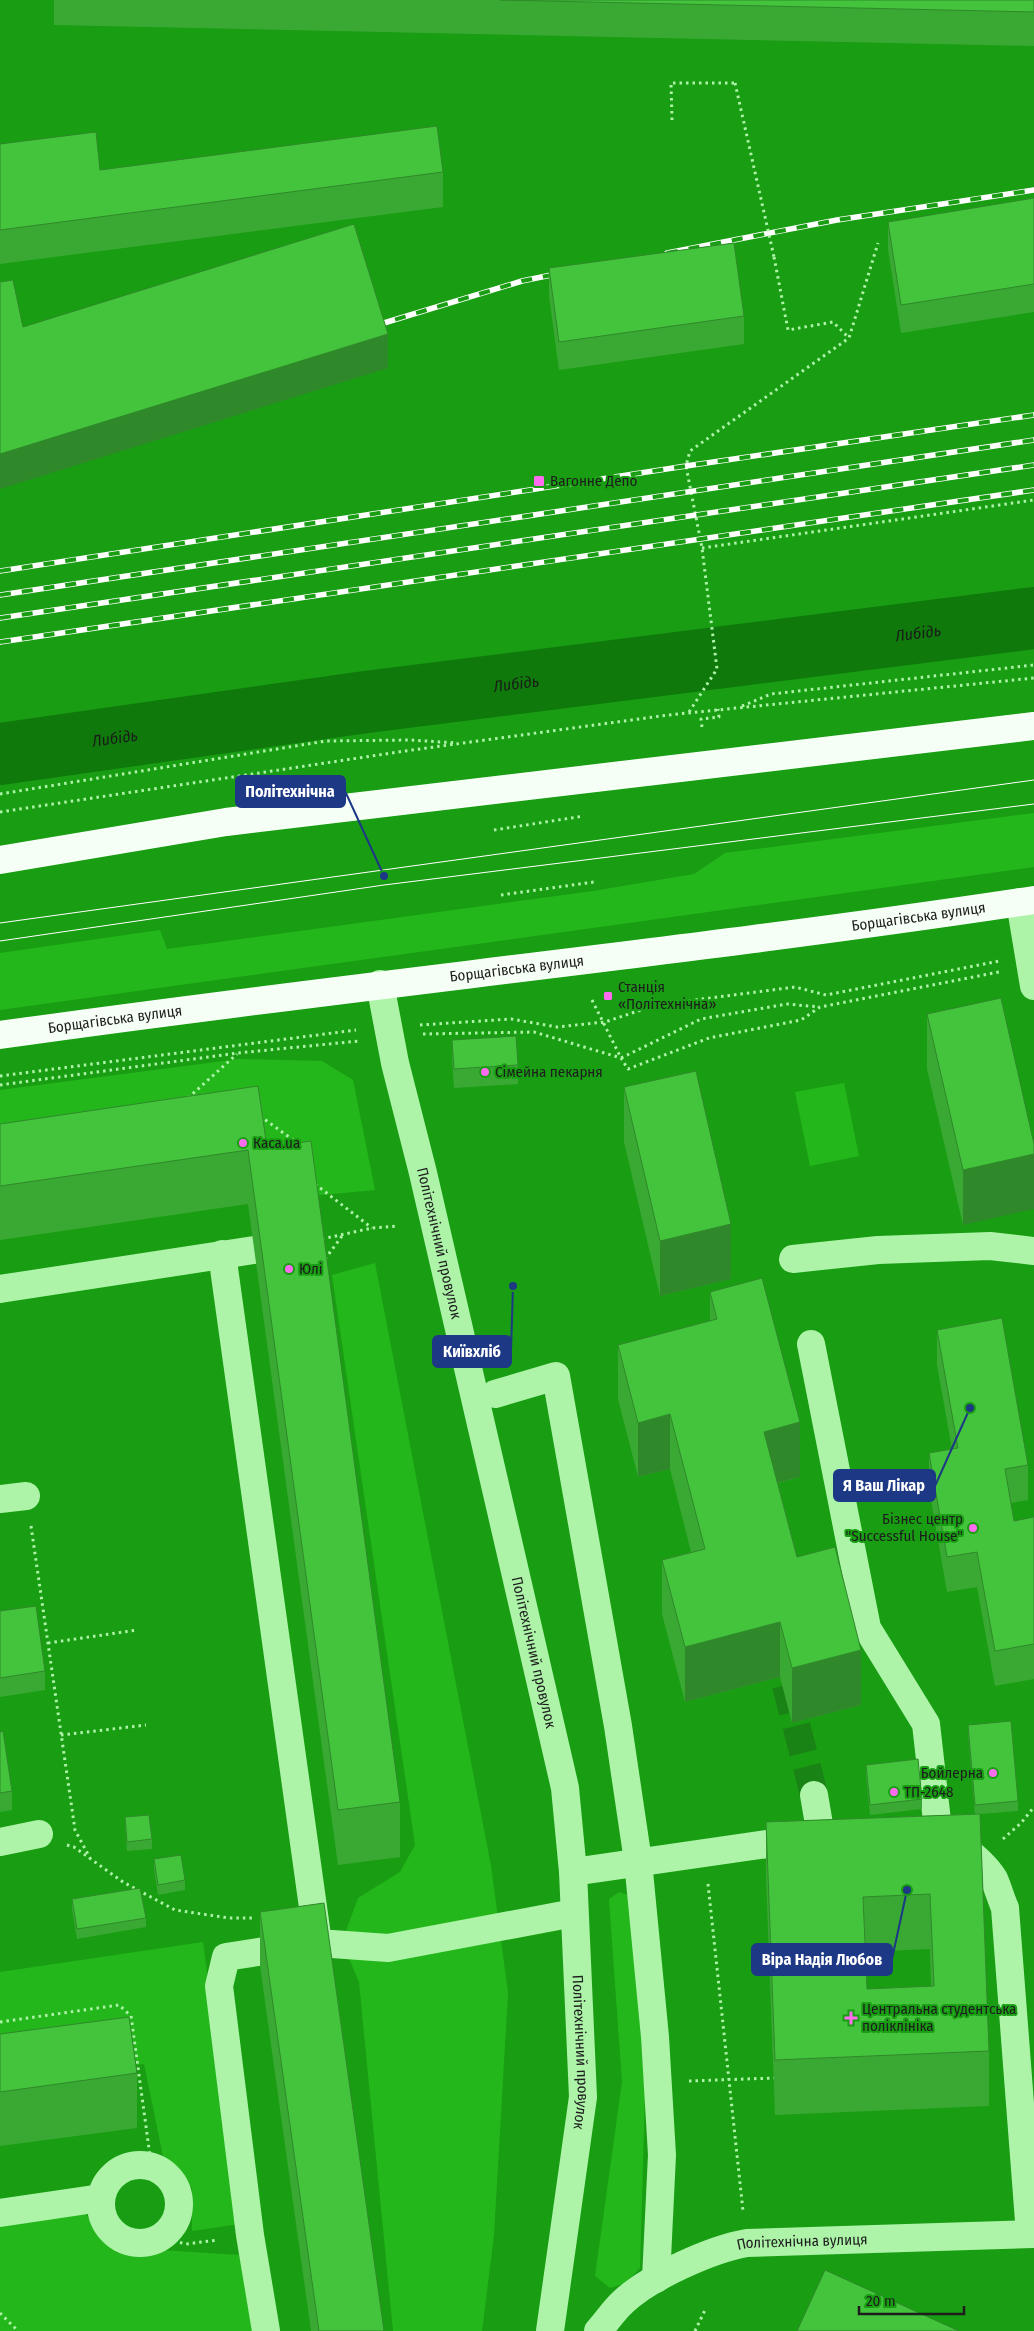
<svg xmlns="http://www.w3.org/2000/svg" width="1034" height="2331" font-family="'Fira Sans Condensed',sans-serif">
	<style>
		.green { fill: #24b71b }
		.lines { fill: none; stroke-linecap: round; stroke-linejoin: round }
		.river { stroke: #10790c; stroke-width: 62 }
		.minor-tunnel { stroke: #1a8315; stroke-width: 28; stroke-dasharray: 28 14; stroke-linecap: butt }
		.path { stroke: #adf4a9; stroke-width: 3; stroke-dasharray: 2.5 4; stroke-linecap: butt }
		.minor { stroke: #adf4a9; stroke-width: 28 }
		.major { stroke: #f6fff6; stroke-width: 28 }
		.tram { stroke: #fff; stroke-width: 1 }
		.rail-casing { stroke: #fff; stroke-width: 5.5 }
		.rail { stroke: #199d13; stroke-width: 4; stroke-dasharray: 11; stroke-linecap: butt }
		.path-bridge { stroke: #adf4a9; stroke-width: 3; stroke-dasharray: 2.5 4; stroke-linecap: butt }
		.wall { fill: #3aa934; fill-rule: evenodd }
		.shaded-wall { fill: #2f892a }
		.building { fill: #43c43c; stroke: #2f892a; fill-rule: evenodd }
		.poi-dot { fill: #ff6cf0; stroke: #199d13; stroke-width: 2 }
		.labels { text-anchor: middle; stroke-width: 4; stroke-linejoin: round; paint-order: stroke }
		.poi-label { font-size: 15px; fill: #1d1d1d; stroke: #199d13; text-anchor: start }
		.street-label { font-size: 15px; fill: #1d1d1d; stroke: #199d13 }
		.water-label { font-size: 16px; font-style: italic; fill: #191d19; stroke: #199d13 }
		.leader { fill: none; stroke: #1d3884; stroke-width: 2 }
		.callout-dot { fill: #1d3884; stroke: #199d13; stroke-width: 2 }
		.callout { fill: #1d3884; stroke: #1d3884; stroke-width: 2 }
		.callout-label { font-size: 16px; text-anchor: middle; font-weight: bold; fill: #fff }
	</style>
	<rect width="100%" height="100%" fill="#199d13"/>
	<path class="green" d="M1034,813V867L0,1010V953L160,930L167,949L593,891L694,874L725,853Z
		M239,1059L322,1061L353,1080L375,1190L311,1196L0,1179V1090Z
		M844,1083L859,1156L810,1166L795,1092Z
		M375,1263L491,1866L508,1993L494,2235L482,2331H393L359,1982L342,1942L358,1898L400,1872L415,1845L332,1275Z
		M619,1892L631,1896L645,2095L640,2268L626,2283L610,2288L595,2276L622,2082L609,1899Z
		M203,1942L240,2224L192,2231V2188L163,2156L144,2064L0,2083V1972Z
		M82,2210L117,2253L160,2250L240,2255L252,2331H0V2223Z"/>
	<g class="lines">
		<path class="river" id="s1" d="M0,754L366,702L1034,618"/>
		<path class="minor-tunnel" d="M786,1685L814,1795"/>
		<path class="path" d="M672,120L671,83H735
			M774,257L788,330L833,322L849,338
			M702,548L1034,500
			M742,706L771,694L1034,665
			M689,712L717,669L702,548L686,466L690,451L849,338L878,243
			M702,727L701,719L719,717L718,709
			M0,794L326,741L410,740L457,743
			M0,812L405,751L668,715L1034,678
			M494,830L584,816
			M501,895L594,882
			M592,1000L621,1058L701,1019L787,1004L819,1007
			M420,1025L511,1019L557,1027L605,1022L656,1005L795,987L826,995L999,961
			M423,1034L534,1032L621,1058L628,1069L709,1038L801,1020L820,1007L999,972
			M0,1076L356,1030
			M0,1085L238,1053L359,1041
			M188,1098L237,1054
			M260,1116L296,1142L297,1146
			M315,1184L372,1228
			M322,1239L372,1228L398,1226
			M325,1259L342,1236
			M31,1526L75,1830L90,1858
			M48,1643L137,1630
			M61,1735L146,1725
			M1003,1839L1021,1823L1034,1807
			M67,1845L74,1847L123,1882L175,1910L229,1918H252
			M708,1884L743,2211
			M0,2022L119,2005L131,2016L150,2156L148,2165
			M689,2081L774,2078
			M161,2238L186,2244L218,2240
			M0,2313L18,2331
			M695,2331L706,2308"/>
		<g class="minor">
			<path d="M1020,902L1034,986"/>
			<path id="s2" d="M380,984L395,1063L423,1173L565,1788L573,1872L583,2097L550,2331"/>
			<path d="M222,1254L318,1943L388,1948L574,1913"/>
			<path d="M793,1259L878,1250L990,1246L1034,1251"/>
			<path d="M0,1289L254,1250"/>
			<path d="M811,1344L867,1628L926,1724L937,1821C952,1843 980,1856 994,1879C998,1888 1001,1899 1005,1908L1030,2234"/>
			<path d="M495,1394L556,1376L618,1726L638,1861L655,2037L662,2155L656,2279"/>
			<path d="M0,1499L26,1496"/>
			<path d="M814,1795L821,1836"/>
			<path d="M0,1842L39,1834"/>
			<path d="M573,1872L802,1839"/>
			<circle cx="140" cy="2204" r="39"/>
			<path d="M0,2213L101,2198"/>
			<path d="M266,2331L250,2235L219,1986L226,1957L297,1946"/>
			<path id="s3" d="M598,2331C607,2321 614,2310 623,2302C649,2277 712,2249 747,2243L1034,2234"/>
		</g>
		<g class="major">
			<path d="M0,860L226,822L1034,726"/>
			<path id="s4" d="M0,1035C344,986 690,952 1034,900"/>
		</g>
		<path class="tram" d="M0,923L1034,780
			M0,941L384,885L1034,804"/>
		<defs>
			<path id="rail" d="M667,253L837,220L1034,190
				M374,326L522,281L561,273
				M0,571L686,466L1034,415
				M0,595L1034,440
				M0,618L1034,465
				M0,642L1034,490"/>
		</defs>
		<use href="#rail" class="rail-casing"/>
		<use href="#rail" class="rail"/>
		<path class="path-bridge" d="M735,83L774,257"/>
	</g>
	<path class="wall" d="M54,0H1034V46L54,25Z
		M0,144L100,170L443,172V207L0,264Z
		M1034,198V312L901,333L888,249V222Z
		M549,268L744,316V344L559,370L549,296Z
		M927,1014L1034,1144L963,1225L927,1069Z
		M452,1040L518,1065V1084L454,1088L452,1060Z
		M624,1087L731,1279L660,1296L624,1142Z
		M0,1124L267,1147L400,1802V1857L338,1865L248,1204L0,1240Z
		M710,1292L800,1477L778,1483L797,1557L861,1705L792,1723L780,1677L685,1702L662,1614V1560L691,1552L670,1469L638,1477L618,1399V1345L710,1321Z
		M937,1330L1028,1465V1500L1011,1503L1014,1521L1034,1517V1679L995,1686L977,1587L947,1592L929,1488V1453L952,1449L937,1365Z
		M0,1611L45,1671V1690L0,1697Z
		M968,1725L1018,1801V1811L980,1814L989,2051V2106L775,2115L766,1877V1822L975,1814L968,1735ZM930,1949L931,1986L867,1989L865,1952Z
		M0,1732L12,1791V1810L0,1812Z
		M866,1765L922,1799V1809L870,1815L866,1775Z
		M125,1817L152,1839V1849L127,1851L125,1827Z
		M154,1859L185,1880V1890L158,1895L154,1869Z
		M72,1899L146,1918V1927L77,1939L72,1909Z
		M260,1912L384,2331H311L260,1966Z
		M0,2034L137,2073V2128L0,2146Z"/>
	<path class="shaded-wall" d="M388,334V368L0,489V454Z
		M1034,1154V1209L963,1225V1170Z
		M731,1224V1279L660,1296V1241Z
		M670,1414V1469L638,1477V1423Z
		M800,1422V1477L764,1486V1432Z
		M780,1622V1677L685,1702V1647Z
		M861,1650V1705L792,1723V1668Z"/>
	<path class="building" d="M500,0H1034V12Z
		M437,126L443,172L0,230V144L96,132L100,170Z
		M1034,198V284L901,305L888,222Z
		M354,224L388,334L0,454V282L13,280L23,327Z
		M734,243L744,316L559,342L549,268Z
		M1001,998L1034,1144V1154L963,1170L927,1014Z
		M516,1036L518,1065L454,1069L452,1040Z
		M696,1071L731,1224L660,1241L624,1087Z
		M258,1086L267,1147L311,1141L400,1802L338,1810L248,1150L0,1186V1124Z
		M762,1278L800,1422L764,1432L797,1557L835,1547L861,1650L792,1668L780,1622L685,1647L662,1560L705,1549L670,1414L638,1423L618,1345L717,1319L710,1292Z
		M1002,1318L1028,1465L1005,1469L1014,1521L1034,1517V1644L995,1651L977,1552L947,1557L929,1453L958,1448L937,1330Z
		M36,1606L45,1671L0,1678V1611Z
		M1011,1721L1018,1801L975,1805L968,1725Z
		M3,1731L12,1791L0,1793V1732Z
		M918,1759L922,1799L870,1805L866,1765Z
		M980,1814L989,2051L775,2060L766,1822ZM930,1894L934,1986L867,1989L863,1897Z
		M149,1815L152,1839L127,1842L125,1817Z
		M181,1855L185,1880L158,1885L154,1859Z
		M140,1888L146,1918L77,1929L72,1899Z
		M324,1903L384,2331H319L260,1912Z
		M129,2017L137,2073L0,2092V2034Z
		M825,2270L959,2331H797Z"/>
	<g class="poi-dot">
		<rect x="533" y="475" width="12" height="12" rx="2.5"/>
		<rect x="603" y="991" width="10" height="10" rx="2.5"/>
		<circle cx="485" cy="1072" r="5"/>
		<circle cx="243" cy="1143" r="5"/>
		<circle cx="289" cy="1269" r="5"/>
		<circle cx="973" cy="1528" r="5"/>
		<circle cx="993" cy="1773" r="5"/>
		<circle cx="894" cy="1792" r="5"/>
		<path d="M848.5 2010.5h5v5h5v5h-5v5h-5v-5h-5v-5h5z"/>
	</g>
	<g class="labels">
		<g class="poi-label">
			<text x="550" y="486">Вагонне Депо</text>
			<text x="618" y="992">Станція<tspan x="618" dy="17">«Політехнічна»</tspan></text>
			<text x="495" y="1077">Сімейна пекарня</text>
			<text x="253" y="1148">Каса.ua</text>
			<text x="299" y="1274">Юлі</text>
			<text x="963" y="1524" text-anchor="end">Бізнес центр<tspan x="963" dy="17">"Successful House"</tspan></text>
			<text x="983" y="1778" text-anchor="end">Бойлерна</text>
			<text x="904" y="1797">ТП-2648</text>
			<text x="862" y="2014">Центральна студентська<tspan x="862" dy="17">поліклініка</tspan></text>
		</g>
		<g class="street-label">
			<text dy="5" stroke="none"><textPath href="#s4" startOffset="926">Борщагівська вулиця</textPath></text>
			<text dy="5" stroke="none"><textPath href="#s4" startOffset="521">Борщагівська вулиця</textPath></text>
			<text dy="5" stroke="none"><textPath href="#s4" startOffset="116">Борщагівська вулиця</textPath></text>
			<text dy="5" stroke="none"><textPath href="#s2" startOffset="266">Політехнічний провулок</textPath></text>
			<text dy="5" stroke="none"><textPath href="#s2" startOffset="686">Політехнічний провулок</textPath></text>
			<text dy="5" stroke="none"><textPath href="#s2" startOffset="1090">Політехнічний провулок</textPath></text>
			<text dy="5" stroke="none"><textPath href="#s3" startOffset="232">Політехнічна вулиця</textPath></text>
		</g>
		<g class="water-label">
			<text dy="6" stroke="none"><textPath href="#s1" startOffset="926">Либідь</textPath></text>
			<text dy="6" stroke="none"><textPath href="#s1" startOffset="521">Либідь</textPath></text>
			<text dy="6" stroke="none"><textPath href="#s1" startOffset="116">Либідь</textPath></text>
		</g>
	</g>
	<path class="leader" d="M384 876L345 791M513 1286L511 1351M970 1408L935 1486M907 1890L892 1959"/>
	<g class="callout-dot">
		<circle cx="384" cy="876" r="5"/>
		<circle cx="513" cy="1286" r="5"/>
		<circle cx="970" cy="1408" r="5"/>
		<circle cx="907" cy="1890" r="5"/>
	</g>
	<g class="callout">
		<rect x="236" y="776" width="109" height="31" rx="5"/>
		<rect x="433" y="1336" width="78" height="31" rx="5"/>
		<rect x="834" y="1470" width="101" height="31" rx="5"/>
		<rect x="752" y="1944" width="140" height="31" rx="5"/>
	</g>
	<g class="callout-label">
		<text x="290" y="797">Політехнічна</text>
		<text x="472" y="1357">Київхліб</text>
		<text x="884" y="1491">Я Ваш Лікар</text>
		<text x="822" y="1965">Віра Надія Любов</text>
	</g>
	<path d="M859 2306v8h105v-8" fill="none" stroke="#1d1d1d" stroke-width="2.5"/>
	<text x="866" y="2306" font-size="15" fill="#1d1d1d" stroke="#199d13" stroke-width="4" paint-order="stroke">20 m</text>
</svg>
